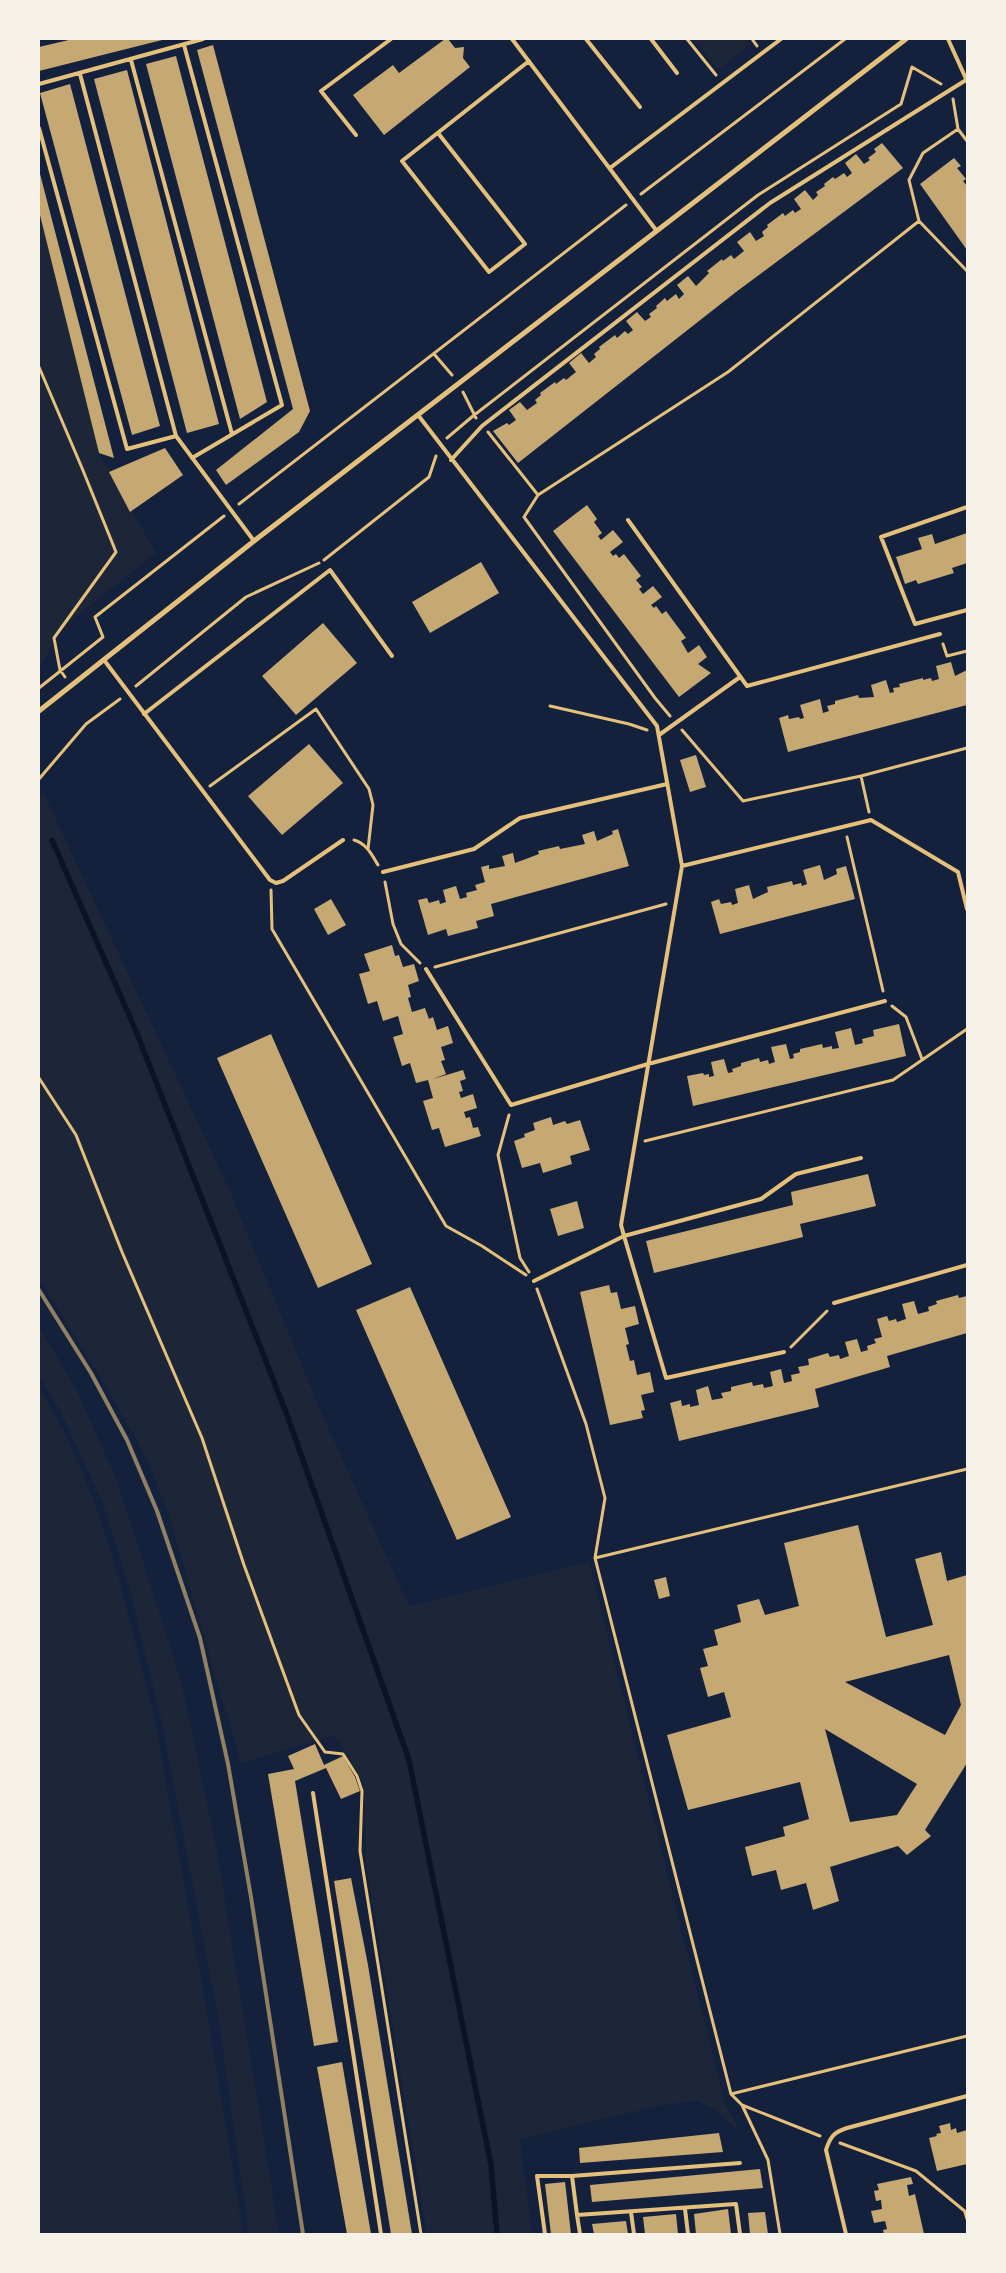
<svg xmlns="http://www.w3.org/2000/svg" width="1006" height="2273" font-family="'Exo 2',sans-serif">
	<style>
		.green { fill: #1d2539 }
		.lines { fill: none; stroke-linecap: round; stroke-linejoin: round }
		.stream { stroke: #0b132b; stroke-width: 5.5 }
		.building { fill: #c6a872; fill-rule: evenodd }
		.path { stroke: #e5c07b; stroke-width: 3 }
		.service { stroke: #e5c07b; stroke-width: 4 }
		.minor { stroke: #e5c07b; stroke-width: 5 }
		.rail { stroke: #918062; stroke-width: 4 }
	</style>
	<rect width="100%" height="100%" fill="#14213d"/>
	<path class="green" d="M693,39H746L750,44L719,70Z
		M39,211L99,453L156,553L60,629L39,669Z
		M43,792L229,1189L321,1412L409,1606L589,1562L725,2104L742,2134L711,2107L696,2101L661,2105L520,2139L532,2234H427L366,1863L364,1784L335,1735L241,1763L167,1509L148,1461L103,1381L39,1279V797Z
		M39,1326L77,1391L116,1478L173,1655L186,1702L217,1852L279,2234H249L219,2022L161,1718L130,1591L103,1503L60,1410L39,1377Z
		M39,1388L67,1437L95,1504L119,1579L155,1721L210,2030L243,2234H39Z"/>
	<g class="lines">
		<path class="stream" d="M52,840L136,1031L287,1415L409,1760L491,2165L497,2234"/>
	</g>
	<path class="building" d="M73,39H166L39,71V47Z
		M445,39H448L455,48L464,47L463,58L470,67L384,135L353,95L393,65L399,73Z
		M213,45L310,411L299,432L226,485L216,470L293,409L197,50Z
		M176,56L267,402L240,419L146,64Z
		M127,70L219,424L187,433L94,79Z
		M70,84L160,426L132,435L40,93Z
		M882,143L903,168L736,292L518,463L493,431L507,423L509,425L516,420L509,410L520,402L527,410L537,403L535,400L541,395L540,393L555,382L556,384L564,378L566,380L576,372L569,363L581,353L589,363L596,357L594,354L600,349L599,347L615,335L617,338L625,331L628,334L633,330L626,321L637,312L645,321L651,317L649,314L657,308L656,306L665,298L667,301L676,294L679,299L684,294L677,285L688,276L696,286L709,273L707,271L722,259L723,261L731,255L734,259L744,251L737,242L750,232L756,241L764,236L762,232L768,227L767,225L783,213L785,216L793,210L795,213L801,209L794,199L805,190L813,200L818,195L816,192L825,186L824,184L833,177L835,179L844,173L847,177L852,173L845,163L856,154L864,164L870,160L868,158L876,152L874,149Z
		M954,158L961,166L957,168L966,179L963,181L967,186V250L920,184Z
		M39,170L114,458L99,453L39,211Z
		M165,448L183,475L130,512L109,472Z
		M587,505L597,519L594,522L602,533L598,536L601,540L613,530L623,542L610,552L613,556L616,554L619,558L624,554L641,576L636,580L642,587L639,589L643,594L653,586L662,597L651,605L654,608L656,606L662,614L666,611L686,638L681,641L688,653L699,645L707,657L698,664L711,673L679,697L553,531Z
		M967,533V563L952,568L954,573L918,584L916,580L905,584L896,557L922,549L918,538L932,534L935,544Z
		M481,562L499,593L430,633L412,602Z
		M323,623L357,663L296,715L262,676Z
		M951,662L955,676L967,670V705L788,752L779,718L788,715L789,719L799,717L800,719L804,718L800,705L820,699L823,713L829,711L827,706L835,704V701L858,695L859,698L874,697L871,685L886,680L890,693L894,692L893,688L900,687L899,684L923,678V680L931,678L932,681L939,679L936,666Z
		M309,744L343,783L282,835L248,796Z
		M696,755L706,787L690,792L680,760Z
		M618,829L629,866L491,904L494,916L476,921L478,928L448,936L446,929L428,935L418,900L427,898L429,903L439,900L440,904L446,902L443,890L456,886L460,899L467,897L466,893L477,890L475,885L485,882L481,867L489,865V869L505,866L502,856L513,853L515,863L539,854L538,851L559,846L560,849L585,844L582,835L594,831L597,841L613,834L612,831Z
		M820,865L824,880L837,874L836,869L846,866L855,899L720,934L711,902L719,899L721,904L731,902L732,905L738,903L735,889L749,885L753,899L768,892L767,887L792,881L793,885L801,883L802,886L807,884L803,870Z
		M331,899L346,925L328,935L314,909Z
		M392,945L395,956L399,955L403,967L414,964L419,981L408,985L411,997L408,998L412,1012L425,1008L429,1019L433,1017L437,1030L448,1026L453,1043L441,1047L445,1060L441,1061L446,1074L433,1079L463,1070L466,1079L460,1081L463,1091L459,1092L461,1098L473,1094L477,1108L464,1112L466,1118L470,1117L473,1128L478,1127L481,1136L445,1147L439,1128L432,1130L423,1101L433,1098L428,1080L416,1083L410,1063L402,1066L393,1037L403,1034L398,1016L383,1021L377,1001L368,1004L359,974L370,971L364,954Z
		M899,1024L906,1056L693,1106L687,1076L703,1073L704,1075L709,1074V1077L714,1076L711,1062L724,1059L728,1073L733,1072L732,1069L741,1066V1063L759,1058L760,1062L768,1060L769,1064L775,1062L771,1047L786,1044L790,1059L794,1058L793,1054L800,1052V1049L822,1044L823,1048L832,1046V1049L839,1048L835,1032L851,1028L855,1045L863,1043L862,1039L874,1036L873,1030Z
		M271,1034L372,1264L318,1288L217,1058Z
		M551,1117L553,1125L565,1121L567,1124L580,1120L590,1150L570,1156L572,1164L543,1173L540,1163L522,1168L514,1141L525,1137L524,1134L535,1130L533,1123Z
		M868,1174L876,1206L800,1224L803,1237L654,1273L646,1241L793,1205L791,1192Z
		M577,1201L584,1228L558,1236L550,1209Z
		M609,1285L611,1293L617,1292L621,1309L635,1306L639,1324L625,1328L629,1344L626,1345L630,1361L634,1360L637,1375L650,1372L654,1392L641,1395L645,1410L641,1411L643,1418L610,1425L580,1292Z
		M410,1287L511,1517L457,1540L356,1310Z
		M958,1295L959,1298L967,1296V1333L887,1356L890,1367L815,1389L819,1407L679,1441L670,1403L681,1400L682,1406L690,1404V1407L699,1405L696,1390L708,1386L712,1400L723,1398L721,1393L731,1391V1387L752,1382L753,1386L763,1384L764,1388L773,1386L770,1372L781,1369L784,1383L792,1381L791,1375L800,1373L798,1367L809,1365L808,1359L828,1353L830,1357L839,1355L840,1359L849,1356L845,1342L857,1339L861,1352L868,1350L867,1346L876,1343L874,1339L882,1337L877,1319L887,1316L889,1321L896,1319L897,1322L906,1319L902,1304L914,1301L918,1314L929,1311L928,1307L937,1304L936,1301Z
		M858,1525L886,1637L933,1625L915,1559L941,1552L947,1581L967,1575V1763L925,1830L931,1836L907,1855L898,1846L830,1867L839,1901L813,1910L806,1883L781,1890L776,1870L752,1876L745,1847L785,1836L783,1827L809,1819L800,1782L688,1810L667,1735L731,1717L724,1692L708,1697L700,1668L708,1666L703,1649L718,1645L714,1630L741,1622L737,1605L759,1599L765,1615L799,1606L784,1543ZM949,1655L961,1705L945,1735L845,1682ZM825,1729L917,1784L897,1815L850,1822Z
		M666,1577L670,1596L659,1599L654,1580Z
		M315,1744L324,1765L343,1756L355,1777L360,1791L341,1799L326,1768L295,1781L338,2042L314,2046L268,1774L294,1769L288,1756Z
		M351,1878L368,1965L412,2234H391L334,1881Z
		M342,2062L371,2234H347L317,2067Z
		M950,2123L951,2130L956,2128L957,2133L967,2130V2164L937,2171L929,2138L937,2136L936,2134L941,2133L939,2126Z
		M719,2133L723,2152L580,2163L579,2148Z
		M760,2169L763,2188L592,2202L590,2185Z
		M911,2177L913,2184L907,2185L909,2196L915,2194L924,2234H884L883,2230L887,2229L885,2221L874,2223L871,2211L882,2209L881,2200L876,2201L874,2191L879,2190L877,2184Z
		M565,2182L571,2234H551L545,2184Z
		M728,2209L731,2234H696L694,2214Z
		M765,2212L768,2234H750L748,2213Z
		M676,2214L678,2234H645L643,2217Z
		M626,2221L628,2234H594L592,2224Z"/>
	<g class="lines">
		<path class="path" d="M687,39L716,75
			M752,39L757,46
			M958,129L967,141
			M641,194L845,39
			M919,221L967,271
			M434,354L452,375
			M39,367L82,468L116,552L54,638L60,670L65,677
			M463,392L476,418
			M488,432L538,495L728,372L919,221L909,180L923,153L958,129L953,99
			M447,438L473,416L758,195L901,104L912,67L941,84
			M538,495L524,517L655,698L670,716
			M239,504L626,205
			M324,560L429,477L436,456
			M943,644L947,656L967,651
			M136,686L246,597L319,563
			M39,688L103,637L95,617L224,516
			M550,706L629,724L647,730
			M682,730L743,801L861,776L967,748
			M861,776L869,812
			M39,779L86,724L120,699
			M210,786L316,709L369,789L373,805L368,849
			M847,837L883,991
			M354,840C366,843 372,855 378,865
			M385,882L393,924L401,944L420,963
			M271,890L272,929L446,1226L482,1246L526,1275
			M435,967L666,904
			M892,1006L906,1017L922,1059
			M39,1078L76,1135L122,1252L202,1438L244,1565L299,1715L325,1752L343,1754L357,1776L362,1791L360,1851L421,2234
			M509,1115L498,1155L520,1258L529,1272
			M645,1141L893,1080L967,1029
			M537,1289L586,1424L605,1498L595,1558L731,2094L742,2105L768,2160L780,2234
			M791,1347L827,1311
			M595,1558L967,1469
			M731,2094L967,2036
			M742,2105L820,2136
			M840,2143L916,2171L967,2213
			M965,2212L967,2219"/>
		<path class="service" d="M512,39L656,230
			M586,39L640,107
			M651,39L677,73
			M948,39L967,81
			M184,45L282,405L192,458
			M131,60L232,434
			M80,74L176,436L254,541
			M39,84L203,39
			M39,128L127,449L176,436
			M438,133L525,244L489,272L402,161L529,61
			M356,135L321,91L391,39
			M610,168L781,39
			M418,415L657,726L682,866L871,820L958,872L967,909
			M451,460L482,426L770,203L966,80
			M967,507L881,537L915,624L967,610
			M628,520L747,686L940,634
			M104,660L270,880L276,883L283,881L343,840
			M144,714L330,570L392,656
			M659,735L740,677
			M682,866L621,1225L624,1236L666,1378L784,1352
			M383,872L474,849L520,818L667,784
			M426,969L511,1105L648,1064L885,1001
			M534,1281L624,1236L761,1199L796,1174L861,1158
			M834,1303L967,1265
			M313,1793L381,2234
			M572,2176L577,2215
			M685,2209L688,2234
			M631,2212L634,2234
			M545,2234L537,2176H572L740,2163
			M580,2234L577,2215L736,2204L740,2234
			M846,2234L826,2150C830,2137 834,2132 847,2128L967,2096"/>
		<path class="minor" d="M39,711L254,541L906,39"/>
		<path class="rail" d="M39,1290L91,1373L127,1440L157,1511L200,1638L228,1764L251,1897L303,2234"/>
	</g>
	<rect width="1006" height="2273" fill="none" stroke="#f6f1e7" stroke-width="80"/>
</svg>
